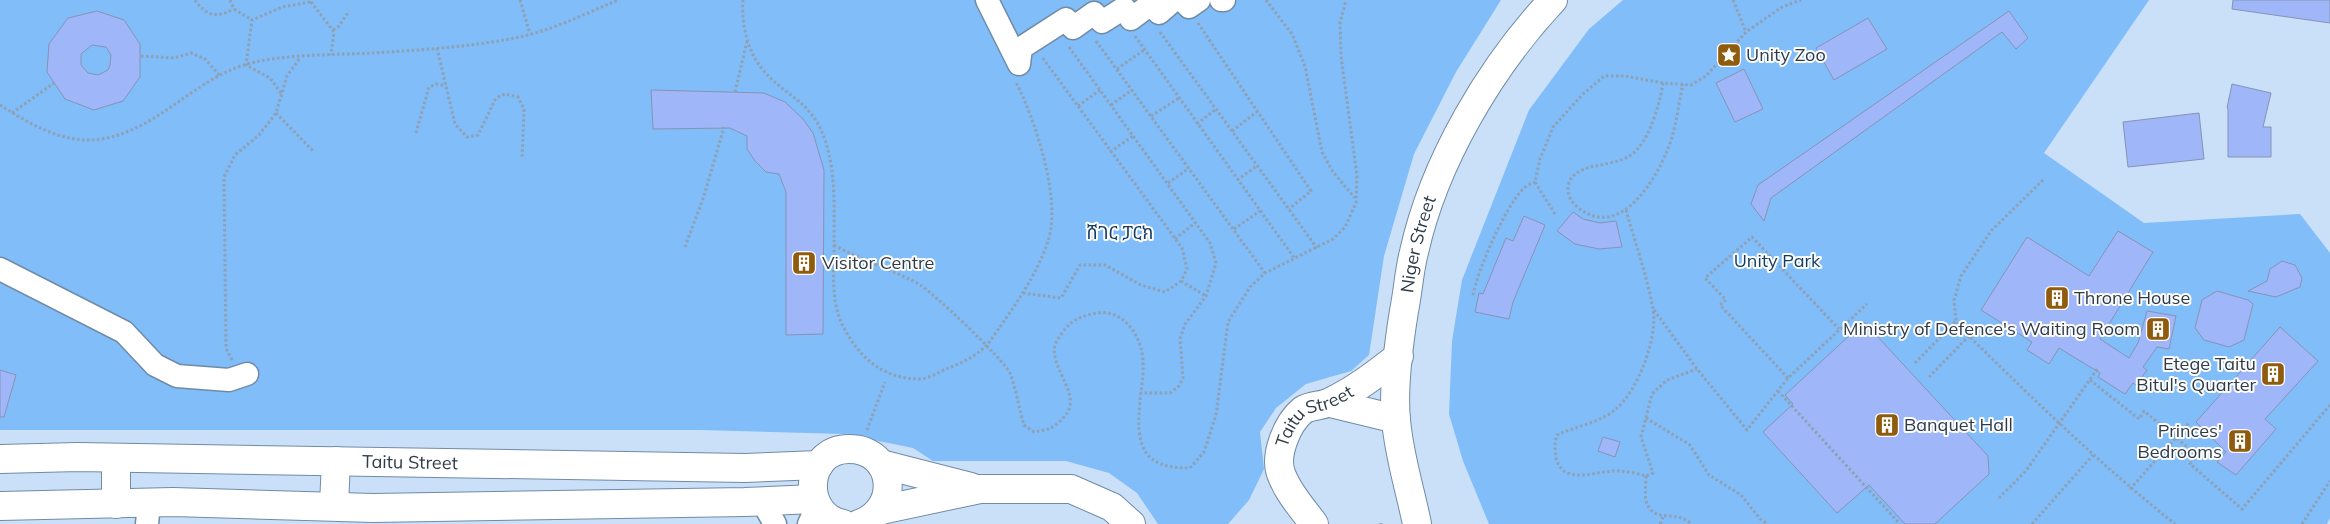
<svg xmlns="http://www.w3.org/2000/svg" width="2330" height="524" font-family="Mulish,'Noto Sans Ethiopic',sans-serif">
	<style>
		.green { fill: #81bdf9 }
		.building { fill: #9fb6f9; stroke: #8693b4; fill-rule: evenodd }
		.lines { fill: none; stroke-linecap: round; stroke-linejoin: round }
		.minor-casing { stroke: #708ba7; stroke-width: 25 }
		.major-casing { stroke: #708ba7; stroke-width: 30 }
		.path { stroke: #8ea0b4; stroke-width: 3; stroke-dasharray: 2.5 2.5; stroke-linecap: butt }
		.minor { stroke: #fff; stroke-width: 22 }
		.major { stroke: #fff; stroke-width: 28 }
		.labels { text-anchor: middle; stroke-width: 4; stroke-linejoin: round; paint-order: stroke }
		.poi-label { font-size: 18px; fill: #2f3b47; stroke: #fefefe; text-anchor: start }
		.park-label { font-size: 18px; fill: #143c61; stroke: #fefefe }
		.street-label { font-size: 18px; fill: #2f3b47; stroke: #fefefe }
	</style>
	<rect width="100%" height="100%" fill="#c9e0f8"/>
	<path class="green" d="M0,0H1501L1456,72L1414,154L1384,256L1369,355L1351,371L1306,384L1276,408L1260,432L1264,469L1249,500L1228,524H1158L1137,493L1109,473L1066,461H933L913,448L844,434L700,430H0Z
		M1623,0H2149L2044,153L2144,223L2300,214L2330,253V518L2327,524H1489L1463,461L1449,414L1452,341L1462,280L1529,110L1589,29Z"/>
	<path class="building" d="M2233,0H2330V23L2232,9Z
		M97,11L124,20L140,44V77L123,101L94,110L65,99L47,72L49,44L68,18ZM92,45L106,47L111,55L110,65L108,70L98,75L88,73L81,65V54Z
		M2009,11L2028,38L2016,49L2002,32L1771,198L1764,221L1751,204L1758,185Z
		M1868,18L1887,49L1834,80L1816,48Z
		M1744,69L1763,109L1735,122L1716,83Z
		M2232,84L2271,93L2263,127H2271V157H2228V109L2227,108Z
		M651,90L764,93L785,102L803,119L813,133L824,170L823,334L786,335V192L779,174L766,172L755,161L747,149V136L730,128L653,129Z
		M2199,113L2204,159L2128,167L2123,122Z
		M1573,212L1583,219L1600,223L1616,221L1622,247L1599,249L1575,244L1557,231Z
		M1524,216L1545,225L1513,302L1509,319L1475,312L1479,293L1483,294L1506,238L1513,241Z
		M2118,231L2153,252L2100,339L2129,358L2138,343L2147,311L2176,316L2169,349L2157,347L2143,367L2147,370L2136,385L2133,383L2125,394L2098,377L2100,373L2059,348L2049,364L2027,350L2032,342L1981,310L2027,237L2089,276Z
		M2282,261L2295,265L2302,278L2300,287L2276,297L2248,291L2267,281L2270,269Z
		M2217,291L2248,300L2253,304L2244,340L2229,347L2204,340L2195,328L2202,300Z
		M1864,322L1988,456L1989,474L1935,524H1905L1869,485L1837,513L1763,432L1793,404L1785,395Z
		M2280,327L2318,361L2265,419L2276,429L2236,475L2217,462L2226,452L2196,422Z
		M0,370L16,375L4,417H0Z
		M1603,437L1620,442L1615,457L1598,451Z"/>
	<g class="lines">
		<defs>
			<path id="minor" d="M987,0L1019,64L1021,48L1066,19L1073,28L1094,13L1102,22L1124,8L1131,19L1151,4L1159,13L1174,0
				M1183,0L1189,7L1199,0
				M1221,0H1224
				M0,269L124,332L155,365L177,376L229,380L247,374
				M762,501L775,524
				M147,524L149,503
				M809,524L817,507"/>
			<g id="major">
				<path d="M1330,403L1396,419"/>
				<path d="M116,458V504"/>
				<path id="s1" d="M0,459L78,457L745,468L819,465"/>
				<path d="M881,464L971,487"/>
				<path d="M334,505L336,461"/>
				<path d="M0,506L173,502L373,508L745,502L814,499"/>
				<path d="M881,510L980,489H1071L1112,507L1131,524"/>
				<path d="M843,524C800,515 804,449 849,449C895,449 902,509 859,524"/>
				<path id="s2" d="M1314,524C1303,509 1289,494 1282,476C1273,457 1287,423 1303,410C1311,405 1324,406 1332,401C1357,389 1377,373 1399,356"/>
				<path id="s3" d="M1417,524C1410,489 1399,456 1396,420C1393,390 1399,342 1404,311C1408,292 1409,271 1414,252C1434,162 1490,67 1553,0"/>
			</g>
		</defs>
		<use href="#minor" class="minor-casing"/>
		<use href="#major" class="major-casing"/>
		<path class="path" d="M195,0C207,17 216,18 234,9
			M230,0L234,9L252,20
			M520,0L530,34
			M743,0C741,21 747,49 760,66C784,98 812,98 826,143C836,174 834,213 834,245C834,275 830,303 845,330C861,359 884,379 920,379C928,379 939,372 946,369C960,364 974,357 985,347C991,341 995,333 1000,327C1018,301 1038,272 1048,241C1062,200 1035,120 1016,82
			M1266,0L1292,34L1305,66L1322,152L1333,172L1355,198
			M1733,0L1746,32
			M311,2L334,32L331,55
			M1198,23L1311,191L1289,209
			M333,30L339,26L349,11
			M1160,32L1317,248
			M1135,36L1295,259
			M1096,41L1265,273
			M1069,47L1210,243L1216,263L1206,296L1185,324L1180,339L1183,378L1179,386L1170,393H1140
			M437,48L455,124L467,137L478,135L496,98L505,94L518,97L524,109L522,159
			M141,56L174,58L191,53L205,59L220,76
			M1117,69L1144,50
			M1663,83C1660,103 1649,143 1631,155C1610,169 1572,161 1568,187C1567,197 1574,206 1583,211C1621,236 1655,181 1667,151C1676,131 1678,106 1683,84
			M735,92L747,41
			M281,93L270,78L246,65L252,20L282,7L310,2L309,0
			M0,105C30,124 64,145 102,139C158,129 191,83 241,66C275,54 335,55 373,53C420,50 469,47 515,38C551,31 585,14 618,0
			M1111,105L1132,90
			M1078,106L1100,90
			M12,113L54,83
			M276,113L313,151
			M1151,116L1179,98
			M1197,124L1216,109
			M1232,131L1258,111
			M416,133L429,87L437,84L446,86
			M1110,152L1133,136
			M1237,180L1257,166
			M2043,180L1991,231L1961,276L1954,300L1956,321L1969,336C2035,401 2102,466 2175,524
			M1168,183L1189,168
			M1626,210C1635,242 1647,276 1653,309C1658,338 1638,390 1616,409C1600,423 1576,426 1557,435C1554,444 1555,449 1556,458C1562,484 1593,473 1611,471C1622,470 1635,473 1646,476L1653,473L1641,437L1652,394L1667,380L1697,369
			M1555,214L1535,182L1540,159L1553,127L1583,94L1604,76H1625L1663,83L1691,85L1706,76L1746,32L1782,7L1801,0
			M1234,229L1260,211
			M1175,239L1195,223
			M834,245C861,260 890,269 917,283C931,290 1004,360 1010,373C1016,389 1019,408 1024,425L1034,432C1050,429 1053,429 1064,417C1084,396 1049,368 1055,345C1056,341 1062,333 1065,329C1074,318 1085,315 1098,313C1125,309 1143,339 1143,363C1144,375 1141,388 1140,401C1136,443 1140,469 1190,468L1204,452L1216,415L1228,322L1250,287L1265,273L1333,239L1345,227L1356,203L1357,176L1341,56L1340,23L1346,0
			M685,247L704,196L724,127
			M1181,281L1206,296
			M1023,293L1061,298L1080,265H1105L1141,285L1165,292L1181,281L1187,269L1182,248L1042,57
			M1473,295C1478,269 1504,210 1522,190C1525,186 1531,184 1535,182
			M1654,310L1697,369L1747,430L1788,378L1867,304
			M232,360L226,348L224,177L235,155L259,135L276,113L287,76L300,58
			M1915,363L1956,321
			M1929,377L1969,336
			M1788,378L1720,305L1726,300L1705,278L1752,237L1839,329
			M2090,380L2139,419L2144,411L2197,455L2190,464L2242,509L2330,405
			M1778,391L1900,524
			M1646,418L1690,445L1709,475L1741,495L1760,519L1768,524
			M867,430L885,382
			M1646,476C1646,484 1644,497 1647,504C1656,524 1677,509 1691,524
			M2130,489L2189,423
			M1999,498L2025,472L2098,368
			M1381,524V523
			M1660,524L1663,517
			M2032,524L2093,455
			M2302,524L2330,481"/>
		<use href="#minor" class="minor"/>
		<use href="#major" class="major"/>
	</g>
	<defs>
		<symbol id="sight-square" viewBox="-11 -11 22 22"><rect x="-9" y="-9" width="18" height="18" rx="4" fill="#8f5b0d" stroke="#fefefe"/><path d="M0-6L1.8-2.2L6-1.7L2.9 1.2L3.7 5.4L0 3.3L-3.7 5.4L-2.9 1.2L-6-1.7L-1.8-2.2Z" fill="#fff"/></symbol>
		<symbol id="building-square" viewBox="-11 -11 22 22"><rect x="-9" y="-9" width="18" height="18" rx="4" fill="#8f5b0d" stroke="#fefefe"/><path d="M-4-6H4V6H1V3H-1V6H-4ZM-2.5-4.3h1.7v1.8h-1.7ZM.8-4.3h1.7v1.8H.8ZM-2.5-1h1.7V.8h-1.7ZM.8-1h1.7V.8H.8Z" fill="#fff"/></symbol>
	</defs>
	<g fill-rule="evenodd">
		<use href="#sight-square" x="1715" y="41" width="28" height="28"/>
		<use href="#building-square" x="790" y="249" width="28" height="28"/>
		<use href="#building-square" x="2043" y="284" width="28" height="28"/>
		<use href="#building-square" x="2144" y="315" width="28" height="28"/>
		<use href="#building-square" x="2259" y="360" width="28" height="28"/>
		<use href="#building-square" x="1873" y="411" width="28" height="28"/>
		<use href="#building-square" x="2226" y="427" width="28" height="28"/>
	</g>
	<g class="labels">
		<g class="poi-label">
			<text x="1746" y="61">Unity Zoo</text>
			<text x="822" y="269">Visitor Centre</text>
			<text x="2074" y="304">Throne House</text>
			<text x="2140" y="335" text-anchor="end">Ministry of Defence's Waiting Room</text>
			<text x="2256" y="370" text-anchor="end">Etege Taitu<tspan x="2256" dy="21">Bitul's Quarter</tspan></text>
			<text x="1904" y="431">Banquet Hall</text>
			<text x="2222" y="437" text-anchor="end">Princes'<tspan x="2222" dy="21">Bedrooms</tspan></text>
		</g>
		<g class="park-label">
			<text x="1120" y="239">ሸገር ፓርክ</text>
			<text x="1777" y="267">Unity Park</text>
		</g>
		<g class="street-label">
			<text dy="6" stroke="none"><textPath href="#s3" startOffset="284">Niger Street</textPath></text>
			<text dy="6" stroke="none"><textPath href="#s2" startOffset="136">Taitu Street</textPath></text>
			<text dy="6" stroke="none"><textPath href="#s1" startOffset="410">Taitu Street</textPath></text>
		</g>
	</g>
</svg>
